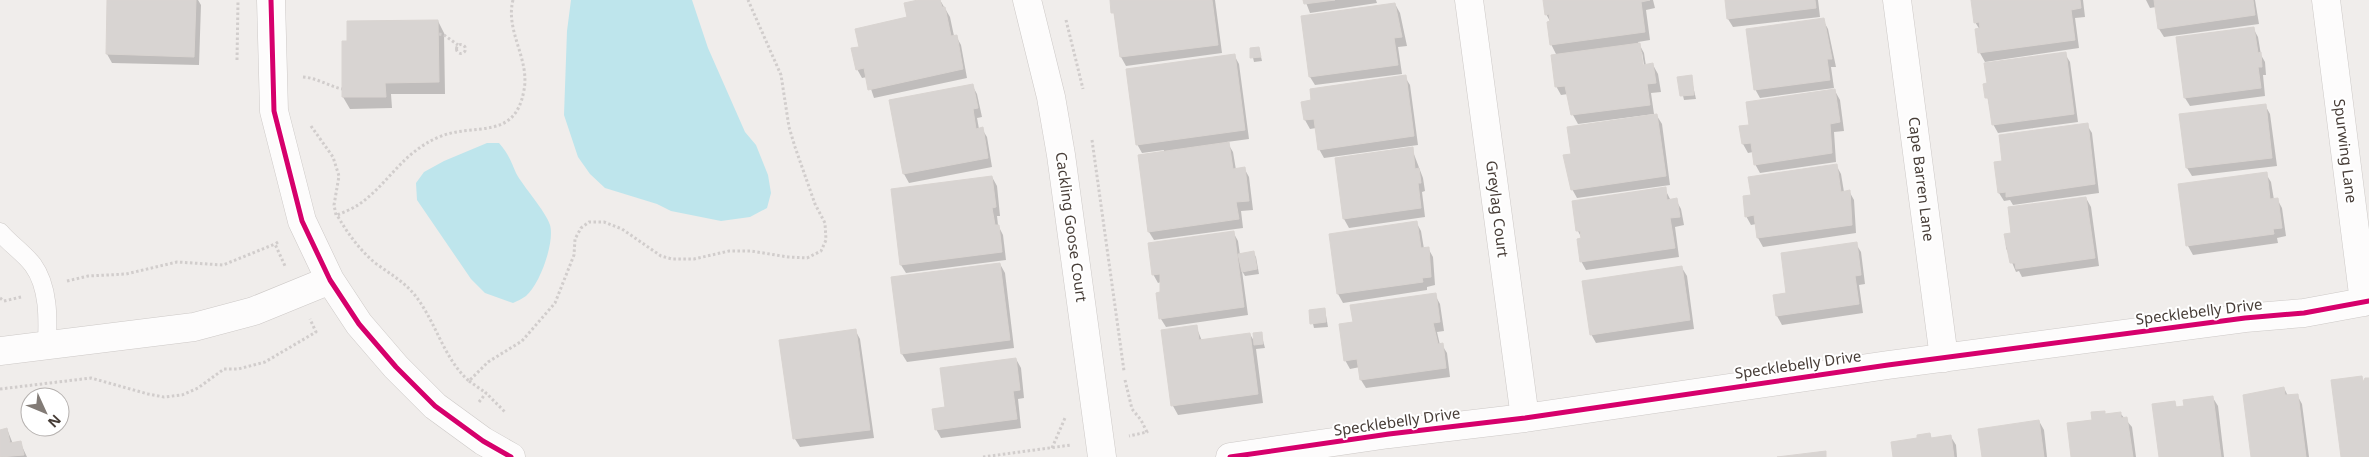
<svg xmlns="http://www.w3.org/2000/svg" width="2369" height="457" font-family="'Noto Sans',sans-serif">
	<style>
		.water { fill: #bee5ec }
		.shadow { fill: #0003; fill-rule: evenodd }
		.building { fill: #d8d4d2; stroke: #d9d4d1 }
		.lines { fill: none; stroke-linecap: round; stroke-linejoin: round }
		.service-casing { stroke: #cdc9c7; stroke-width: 19 }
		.minor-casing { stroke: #cdc9c7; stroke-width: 29 }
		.path { stroke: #d1cdcc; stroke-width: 3; stroke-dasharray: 2.5 2.5; stroke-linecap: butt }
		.service { stroke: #fdfcfc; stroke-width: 18 }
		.minor { stroke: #fdfcfc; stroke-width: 28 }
		.cycleway-casing { stroke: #fff; stroke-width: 8 }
		.cycleway { stroke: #d6006c; stroke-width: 5 }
		.labels { text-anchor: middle; stroke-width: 4; stroke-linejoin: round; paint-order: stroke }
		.street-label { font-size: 15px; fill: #473d37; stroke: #fff }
	</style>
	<rect width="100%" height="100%" fill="#f0edeb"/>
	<path class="water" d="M571,0H692L708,48L745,132L756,145L768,175L771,193L767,208L750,217L721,221L671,211L657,204L605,188L590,174L578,157L564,115L567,31Z
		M487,143H499C508,153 511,161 516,173C524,188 545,210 550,225C555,242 540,284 526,296C522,299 517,301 513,303L485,293L471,279L417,200L416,183L424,172L444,161Z"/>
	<path class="shadow" d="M109,0H198L201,5L199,65L112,63L107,54Z
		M925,0H940L950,17L954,36H956L961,45L967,78L874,98L867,77L862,78L857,69L861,48L908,18Z
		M1112,0H1215L1222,53L1126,66L1121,57Z
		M1305,0H1376L1377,3L1310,13Z
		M1544,0H1653L1655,8L1646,10L1650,40L1638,42L1644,53L1646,66L1653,65L1658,74L1661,92L1651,93L1654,114L1578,124L1573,115L1568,94L1561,95L1556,86L1557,56L1551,44V23L1546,14ZM1640,52H1642L1645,71H1643Z
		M1726,0H1818L1820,17L1733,27L1728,19Z
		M1973,0H2083L2085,17L2075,18L2079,48L1985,62L1980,53L1976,30H1980L1975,22Z
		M2146,0H2255L2259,24L2164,37L2159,29L2156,7L2150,8Z
		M1395,4L1400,13L1407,46L1398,47L1402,74L1315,85L1310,77Z
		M1823,20L1828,29L1836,67H1831L1834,88L1760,98L1755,89Z
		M438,21L444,33L445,94H391L392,108L350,109L343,97Z
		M2253,28L2258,37L2261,55L2265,62L2266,75H2263L2265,96L2190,106L2185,98Z
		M1259,48L1262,61L1254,62L1251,49Z
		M2065,54L2070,62L2078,122L1998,133L1993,124L1985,85Z
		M1234,55L1239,64L1249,139L1227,142L1233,152L1236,170L1244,168L1249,177L1253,210L1241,211L1243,228L1154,240L1149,232L1164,150L1142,153L1137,144Z
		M1405,77L1410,85L1418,145L1324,158L1319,149L1316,128L1310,129L1305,120L1303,103Z
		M1691,77L1696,99L1684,100L1679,78Z
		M972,85L977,94L982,117L977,118L979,129H982L987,137L992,167L909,183L904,174L890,101Z
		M1835,91L1840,100L1844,131L1834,132L1836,162L1760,173L1755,164L1753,152L1748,153L1743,144L1750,126Z
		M2265,105L2270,114L2277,166L2192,176L2187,168Z
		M1657,116L1662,124L1670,185L1577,198L1572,189L1564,156L1573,155Z
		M2087,125L2092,133L2099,193L2013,205L2010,200L2004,201L1999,193L2004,162Z
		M1412,149L1423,178L1425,191L1422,192L1425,217L1349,228L1344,219L1336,159Z
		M1836,165L1841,174L1844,192L1849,191L1854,200L1856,233L1763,247L1758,238L1756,224L1751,225L1746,216L1752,196Z
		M2266,174L2271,182L2274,200L2277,199L2282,208L2286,236L2277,238L2278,243L2193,255L2188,246L2180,185Z
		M992,177L997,186L1000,216H997L998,225L1003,235L1006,260L906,273L901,265Z
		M1665,189L1671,201L1676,200L1681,209L1684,225L1675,227L1679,257L1586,270L1581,261L1582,239L1578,231Z
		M2086,198L2091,207L2099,266L2022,277L2019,271L2016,272L2006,248L2005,235L2012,234Z
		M1416,222L1421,231L1424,249L1428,248L1433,257L1435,285L1427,287V290L1343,303L1338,294L1330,235Z
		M1233,232L1238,241L1240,255L1253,252L1256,257L1259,274L1245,276L1242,271L1248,315L1166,327L1161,319V282L1158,283L1153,274Z
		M1856,244L1861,252L1865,284L1859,285L1863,313L1782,325L1777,316L1774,296L1788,294Z
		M1000,264L1005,273L1014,348L907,362L902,354Z
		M1682,268L1687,276L1694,329L1596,343L1591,334Z
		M1435,295L1440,304L1444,331L1437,332L1440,345H1442L1447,353L1450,377L1366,388L1361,380L1360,367L1350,369L1345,360L1354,323Z
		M1325,310L1328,327L1314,328L1310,311Z
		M1196,326L1202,341L1250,334L1255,343L1261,333L1265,348L1256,349L1263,403L1178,415L1173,406L1162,331Z
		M855,330L860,339L874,438L800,447L795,439Z
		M1016,359L1021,368L1024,398L1018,399L1021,428L941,438L936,429L947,408Z
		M2284,388L2288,396L2297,395L2302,404L2309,457H2253Z
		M2213,398L2218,406L2224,457H2161L2174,403L2177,408Z
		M2120,413L2132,427L2136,457H2072L2106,415Z
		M2039,421L2044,430L2047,457H1983Z
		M7,429L13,444L20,442L27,457H0V431Z
		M1929,434L1932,439L1951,437L1956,445L1957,457H1895Z"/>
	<path class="building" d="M107,0H196L194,57L106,54Z
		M918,0H940L942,7H945L951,36L957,35L963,69L868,90L864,68L856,70L851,48L859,47L855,29L907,17L904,3Z
		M1110,0H1212L1218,45L1120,57L1114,13H1111Z
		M1303,0H1335L1304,4Z
		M1543,0H1650L1641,2L1645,32L1550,45L1547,22L1550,21L1549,14L1545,15Z
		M1725,0H1815L1816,8L1727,19Z
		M1971,0H2080L2081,8L2071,10L2075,40L1978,53L1975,29L1980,28L1979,22L1974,23Z
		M2154,0H2253L2255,15L2158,29Z
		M1395,3L1402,37L1394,38L1398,65L1309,77L1301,16Z
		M1824,18L1832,59H1827L1830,80L1754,90L1746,29Z
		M438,20L439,82L385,83L386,97H342V41H347V21Z
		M2254,27L2258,53L2261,52L2262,67H2258L2261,88L2184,98L2176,37Z
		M1640,43L1643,65L1653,63L1656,83L1647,84L1650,105L1571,115L1565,86L1555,87L1551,55Z
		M1259,47L1261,57L1250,58V48Z
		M2066,52L2074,114L1992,125L1988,98H1985L1983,84L1987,83L1984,63Z
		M1235,54L1245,130L1136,145L1126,69Z
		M1406,75L1414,136L1318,150L1314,119L1304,120L1301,102L1311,100L1310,89Z
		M1692,75L1694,95L1680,96L1677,77Z
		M973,84L978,108L973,109L976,129L983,127L988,158L903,174L889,100Z
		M1835,89L1840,122L1830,124L1832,153L1754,165L1751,143L1742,144L1739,126L1749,125L1746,102Z
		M2266,104L2272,158L2186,168L2179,114Z
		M1657,114L1666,176L1571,190L1563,155L1571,154L1567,127Z
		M2088,123L2095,184L2006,197V192L1998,193L1994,162L2002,161L1999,135Z
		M1229,142L1233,169L1245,167L1249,201L1236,202L1239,219L1148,232L1138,155Z
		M1413,147L1415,169L1419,168L1421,183H1418L1421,208L1343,219L1335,158Z
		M1837,164L1841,192L1850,190L1852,225L1757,238L1754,215L1745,217L1743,196L1751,195L1748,177Z
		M2267,172L2270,199L2278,198L2282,228L2273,229L2274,234L2186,246L2178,184Z
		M992,176L996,207L992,208L995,225H999L1002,252L900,265L891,189Z
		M1666,187L1667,200L1677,198L1680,217L1670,218L1675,248L1580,262L1577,239L1581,238L1580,231H1576L1572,201Z
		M2086,197L2095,258L2016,269L2015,263H2010L2004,234L2011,233L2008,207Z
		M1417,221L1421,248L1429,247L1431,277L1422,278L1423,282L1337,294L1329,234Z
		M1234,231L1244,307L1159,319L1156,293L1160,292V274L1152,275L1148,243Z
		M1857,242L1861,275L1855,276L1859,304L1776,316L1773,295L1786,293L1781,253Z
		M1254,251L1257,269L1242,272L1238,254Z
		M1000,263L1010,340L901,354L891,277Z
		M1682,266L1690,320L1590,335L1582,281Z
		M1436,293L1440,322L1433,323L1438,344L1443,343L1446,368L1360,380L1357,359L1344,361L1339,324L1353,322L1350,305Z
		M1325,308L1326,322L1310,324L1309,310Z
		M1197,325L1199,340L1250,333L1258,394L1171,406L1161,330Z
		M856,329L870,430L793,439L779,340Z
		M1262,332L1263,344L1254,345L1253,333Z
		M1016,358L1020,390L1013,391L1017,419L935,430L932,409L945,407L940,368Z
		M2362,376L2363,382L2365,378H2369V457H2341L2331,380Z
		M2284,387L2285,395L2298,394L2306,457H2251L2243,395Z
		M2213,396L2221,457H2159L2152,404L2175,401L2176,407L2184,406L2183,400Z
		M2105,411V414L2121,412V418L2127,417L2133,457H2071L2067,423L2092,420L2091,412Z
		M2039,420L2044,457H1982L1978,429Z
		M7,428L10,443L21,441L24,455L0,457V430Z
		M1930,433L1931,438L1951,435L1954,457H1893L1891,442L1917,438V435Z
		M1826,451V457H1777Z"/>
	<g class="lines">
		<defs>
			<path id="service" d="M0,232C10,244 24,253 33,265C49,287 48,319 47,344"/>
			<path id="minor" d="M271,0L274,111L302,221L330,280L359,324L396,367L435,406L483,441L511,457
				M1027,0L1051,97L1061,155L1102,457
				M1469,0L1525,418
				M1897,0L1944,358
				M2326,0L2364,302
				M0,351L194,327L254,311L330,280
				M1230,457L1389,434L1525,418L1888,365L2245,318L2304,313L2369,301"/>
		</defs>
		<use href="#service" class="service-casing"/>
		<use href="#minor" class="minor-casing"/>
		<path class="path" d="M513,0C505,31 530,59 524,90C515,142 474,122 439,137C401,153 388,185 358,205C352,209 344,212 337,215C348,234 359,249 375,263C389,273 403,281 414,294C436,321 443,358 469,381L488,362L522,341L555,303L574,255L575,239L581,228L589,222H604L622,229L661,256L672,259H694L729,251H751L788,257L807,258L821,251L826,240L825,223L815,204L795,147L789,127L781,75L748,0
			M1066,20L1083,89
			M439,34L444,35L458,45
			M456.5 49a4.5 4.5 0 1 1 9 0a4.5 4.5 0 1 1-9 0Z
			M237,60L238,1
			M303,77C317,78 329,86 342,89
			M311,126L333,157L339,176L334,205L336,215
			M1092,140L1124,371
			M278,242L275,244L285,266
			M67,281L88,276L126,274L177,262L223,265L275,244
			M0,298L4,301L21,297
			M1125,380L1132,409L1141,420L1147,432L1129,436
			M469,381L486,393
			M0,389L91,378L148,394L164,397L182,395L198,388L224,369H238L265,362L316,332L310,319
			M479,402L486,393L506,413
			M1052,448L1065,418
			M983,457L1071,445"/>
		<use href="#service" class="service"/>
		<use href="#minor" class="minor"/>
		<defs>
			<path id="cycleway" d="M271,0L274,111L302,221L330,280L359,324L396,367L435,406L483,441L511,457
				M1230,457L1389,434L1525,418L1888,365L2245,318L2304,313L2369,301"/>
		</defs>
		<use href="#cycleway" class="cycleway-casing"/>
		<use href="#cycleway" class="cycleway"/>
	</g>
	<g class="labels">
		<g class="street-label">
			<text transform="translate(2345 151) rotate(83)" y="5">Spurwing Lane</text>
			<text transform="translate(1921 179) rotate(83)" y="5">Cape Barren Lane</text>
			<text transform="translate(1497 209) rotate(83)" y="5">Greylag Court</text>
			<text transform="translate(1071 227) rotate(82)" y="5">Cackling Goose Court</text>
			<text transform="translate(2199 312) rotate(-7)" y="5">Specklebelly Drive</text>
			<text transform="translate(1798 365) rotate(-8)" y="5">Specklebelly Drive</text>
			<text transform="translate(1397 422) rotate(-8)" y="5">Specklebelly Drive</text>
		</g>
	</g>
	<g transform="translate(45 412) rotate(134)"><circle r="24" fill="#ffffff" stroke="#b5b1af"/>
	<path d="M0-4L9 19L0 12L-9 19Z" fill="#827b76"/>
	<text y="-8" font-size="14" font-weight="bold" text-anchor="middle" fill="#473d37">N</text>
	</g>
</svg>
